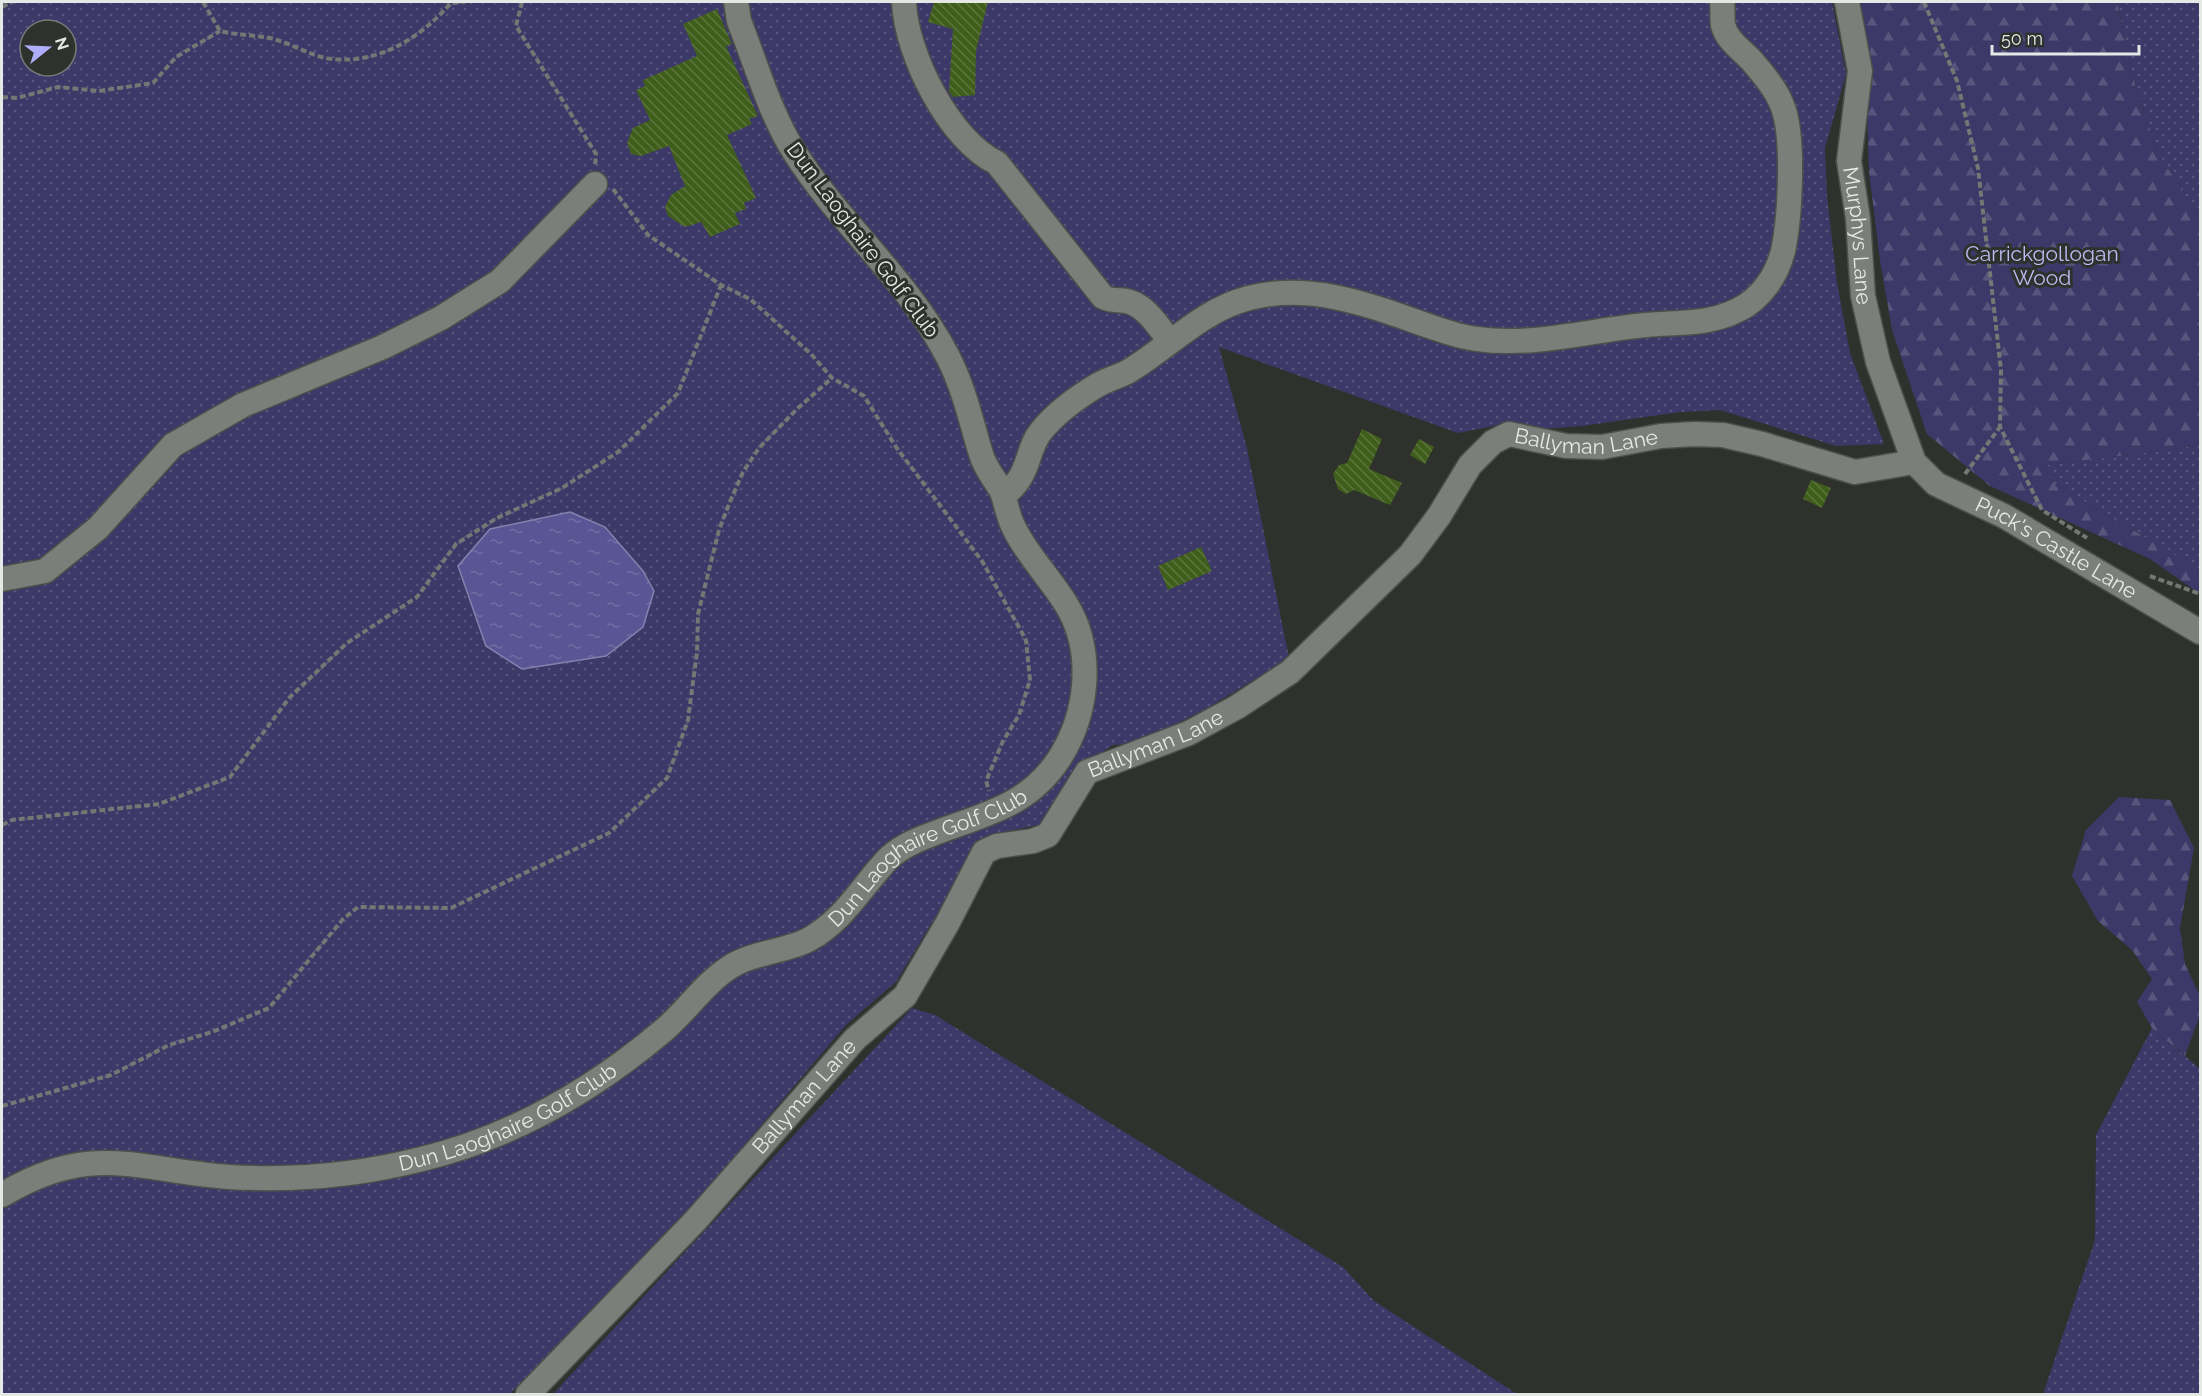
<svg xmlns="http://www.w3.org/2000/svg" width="2202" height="1396" font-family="Raleway,sans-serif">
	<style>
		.grass { fill: url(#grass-dots); fill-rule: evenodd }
		.forest { fill: url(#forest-firs) }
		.water { fill: url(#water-ripples); stroke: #8482ad; stroke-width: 1.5 }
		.building { fill: url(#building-back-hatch) }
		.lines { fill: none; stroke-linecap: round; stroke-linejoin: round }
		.minor-casing { stroke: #4d4f4b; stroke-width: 27 }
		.path { stroke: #757774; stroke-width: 4; stroke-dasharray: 6 3; stroke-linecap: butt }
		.minor { stroke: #7b7e79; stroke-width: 24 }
		.labels { text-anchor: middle; stroke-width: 6; stroke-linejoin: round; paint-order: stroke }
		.street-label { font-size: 21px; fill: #e6e8e5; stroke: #2f312d }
		.park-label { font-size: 21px; fill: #bcbbf2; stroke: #2f312d }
	</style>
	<defs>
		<pattern id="grass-dots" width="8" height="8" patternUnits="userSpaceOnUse" patternTransform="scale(1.5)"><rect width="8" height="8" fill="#3c3868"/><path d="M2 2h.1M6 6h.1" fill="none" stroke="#58557d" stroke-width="1.8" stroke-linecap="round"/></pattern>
		<pattern id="forest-firs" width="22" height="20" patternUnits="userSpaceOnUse" patternTransform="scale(1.5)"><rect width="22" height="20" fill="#3c3868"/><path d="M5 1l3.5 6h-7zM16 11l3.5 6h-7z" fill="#58557d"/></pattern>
		<pattern id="water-ripples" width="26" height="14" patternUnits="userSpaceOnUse" patternTransform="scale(1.5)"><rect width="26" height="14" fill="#5a5695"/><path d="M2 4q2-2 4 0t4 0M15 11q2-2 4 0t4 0" fill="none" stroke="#726ea4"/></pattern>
		<pattern id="building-back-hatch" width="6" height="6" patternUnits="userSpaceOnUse" patternTransform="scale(1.5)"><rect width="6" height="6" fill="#405e1b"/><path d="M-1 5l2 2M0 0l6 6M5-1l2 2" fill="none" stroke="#5c753c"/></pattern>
	</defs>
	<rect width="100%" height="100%" fill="#2f312d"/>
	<path class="grass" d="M2,2H1832L1846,74L1825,148L1827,196L1837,283L1850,353L1884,444L1836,446L1720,410L1680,412L1582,426L1542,429L1499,425L1458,433L1219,347L1247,448L1289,658L1206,709L1138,743L1113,745L1072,772L1056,804L1038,825L1003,832L978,846L896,982L846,1025L688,1211L510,1394H2ZM30,30H66V66H30Z
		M2117,2H2200V217L2159,155L2136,89Z
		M2200,439V570L2055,484L2041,466L2195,446Z
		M912,1008L935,1015L1343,1267L1374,1301L1517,1394H553Z
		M2152,1028L2200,1069V1394H2043L2095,1240L2096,1135Z"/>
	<path class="forest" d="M1857,2H2117L2136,89L2159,155L2200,217V439L2195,446L2041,466L2055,484L2200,570V594L2150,559L1990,486L1927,434L1892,330L1880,260L1869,172L1867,107Z
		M2119,797L2170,800L2194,848L2180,928L2185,964L2200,996V1015L2185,1056L2152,1028L2137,1002L2152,979L2132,950L2098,921L2072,876L2086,830Z"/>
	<path class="water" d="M570,512L605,527L643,571L654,591L643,627L606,656L522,669L486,646L458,566L490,529Z"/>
	<path class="building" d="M934,2H988L976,51L975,95L953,97L949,92L953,29L928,22Z
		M717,9L732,44L726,46L758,116L749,119L752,124L727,135L756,198L744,203L746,209L735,213L740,224L710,237L701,222L685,227L668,216L665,207L671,195L685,186L669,146L641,156L631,154L627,143L633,128L650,120L636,90L645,86L643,80L697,56L683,24Z
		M1362,429L1382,439L1369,469L1402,483L1390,505L1354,490L1346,494L1338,489L1333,474L1339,465L1347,463Z
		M1419,439L1434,447L1425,464L1410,455Z
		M1811,480L1831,488L1822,508L1803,499Z
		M1201,547L1212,571L1168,590L1158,566Z"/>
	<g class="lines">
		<defs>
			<g id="minor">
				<path d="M904,2C906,54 949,140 997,163L1103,297C1113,302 1121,299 1130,302C1148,308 1159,328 1170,341"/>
				<path id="s1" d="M1847,2L1860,71L1849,161L1858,219L1863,296L1878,362L1914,462L1936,484L2004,516L2200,632"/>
				<path d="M1004,495C1032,474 1025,450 1042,430C1056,413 1078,397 1096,386C1107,379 1119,377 1129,371C1169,347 1202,310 1249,298C1309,283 1364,303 1420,323C1438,329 1458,337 1477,339C1534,347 1590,330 1646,325C1679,322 1708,325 1738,310C1761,299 1777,275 1783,251C1790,218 1795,135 1782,105C1776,89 1763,74 1752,61C1742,50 1727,41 1723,25C1722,18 1723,9 1722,2"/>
				<path d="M2,579L45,571L98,528L173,445L243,405L383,347L441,318L500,281L595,184"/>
				<path id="s2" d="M2,1195C91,1141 136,1170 229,1177C294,1181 359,1175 422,1159C513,1137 593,1090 664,1030C687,1010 705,983 730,967C754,952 784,952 808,940C843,921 860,889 886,861C898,848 914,841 930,835C980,815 1027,808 1059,759C1088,714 1095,651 1066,604C1050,578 1027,555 1014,528C1007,515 1006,500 1001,490C994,478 985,468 981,454C971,421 964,388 948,357C909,281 841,225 795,153C770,114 756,64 739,21L736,2"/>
				<path id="s3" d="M528,1394L696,1220L855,1039L905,996L947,924L984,852L997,846L1033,841L1048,835L1087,772L1189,733L1237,707L1290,672L1410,555L1439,516L1470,465L1493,442L1509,434L1566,446L1602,447L1661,436L1694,434L1723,435L1762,444L1855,472L1914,462"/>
			</g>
		</defs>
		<use href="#minor" class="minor-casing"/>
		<path class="path" d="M203,2L220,31C237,35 254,35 270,38C291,43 310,56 331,59C380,64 420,38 451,3L465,2
			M522,2L516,26L596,154L595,166
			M1924,2L1957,81L1978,168L2001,370L2000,427L2042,510L2087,538
			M2,7L12,2
			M2,97L17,98L58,87L99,91L153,83L176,57L220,31
			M613,189L648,235L721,285L750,299L811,354L832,378L864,396L896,447L982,561L1026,640L1030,680L1019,715L1003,741L986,781L989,791
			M1965,474L2000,427
			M2150,576L2200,594
			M2,825L12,820L159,804L230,777L290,697L347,643L417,597L456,544L497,518L562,488L618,452L678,393L721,285
			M2,1106L111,1075L169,1045L212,1032L269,1008L343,919L358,907L451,908L609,833L667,778L688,720L697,652L698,614L719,530L729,504L743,472L759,448L798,408L832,378"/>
		<use href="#minor" class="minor"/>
	</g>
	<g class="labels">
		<g class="street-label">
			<text dy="7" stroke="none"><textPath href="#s1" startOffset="236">Murphys Lane</textPath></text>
			<text transform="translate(863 240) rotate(53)" y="7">Dun Laoghaire Golf Club</text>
			<text dy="7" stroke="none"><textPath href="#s3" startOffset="1486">Ballyman Lane</textPath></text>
			<text dy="7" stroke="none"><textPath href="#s1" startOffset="638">Puck's Castle Lane</textPath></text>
			<text dy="7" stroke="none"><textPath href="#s3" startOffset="928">Ballyman Lane</textPath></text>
			<text dy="7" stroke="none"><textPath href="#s2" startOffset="1028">Dun Laoghaire Golf Club</textPath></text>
			<text dy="7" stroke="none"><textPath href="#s3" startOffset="406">Ballyman Lane</textPath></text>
			<text dy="7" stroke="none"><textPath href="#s2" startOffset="524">Dun Laoghaire Golf Club</textPath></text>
		</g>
		<g class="park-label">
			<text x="2042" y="261">Carrickgollogan<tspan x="2042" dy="24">Wood</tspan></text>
		</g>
	</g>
	<rect width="2202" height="1396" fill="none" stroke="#e6e8e5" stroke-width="6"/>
	<g transform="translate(48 48) rotate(72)"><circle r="28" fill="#2f312d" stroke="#787a77" stroke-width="1.5"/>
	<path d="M0-4.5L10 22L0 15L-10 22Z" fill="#b0aefa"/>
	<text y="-9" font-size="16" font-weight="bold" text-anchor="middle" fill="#e6e8e5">N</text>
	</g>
	<path d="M1992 45v9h147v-9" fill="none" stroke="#e6e8e5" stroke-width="3"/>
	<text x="2001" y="45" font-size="18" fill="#e6e8e5" stroke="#2f312d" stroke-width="4.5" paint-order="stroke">50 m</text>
</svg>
